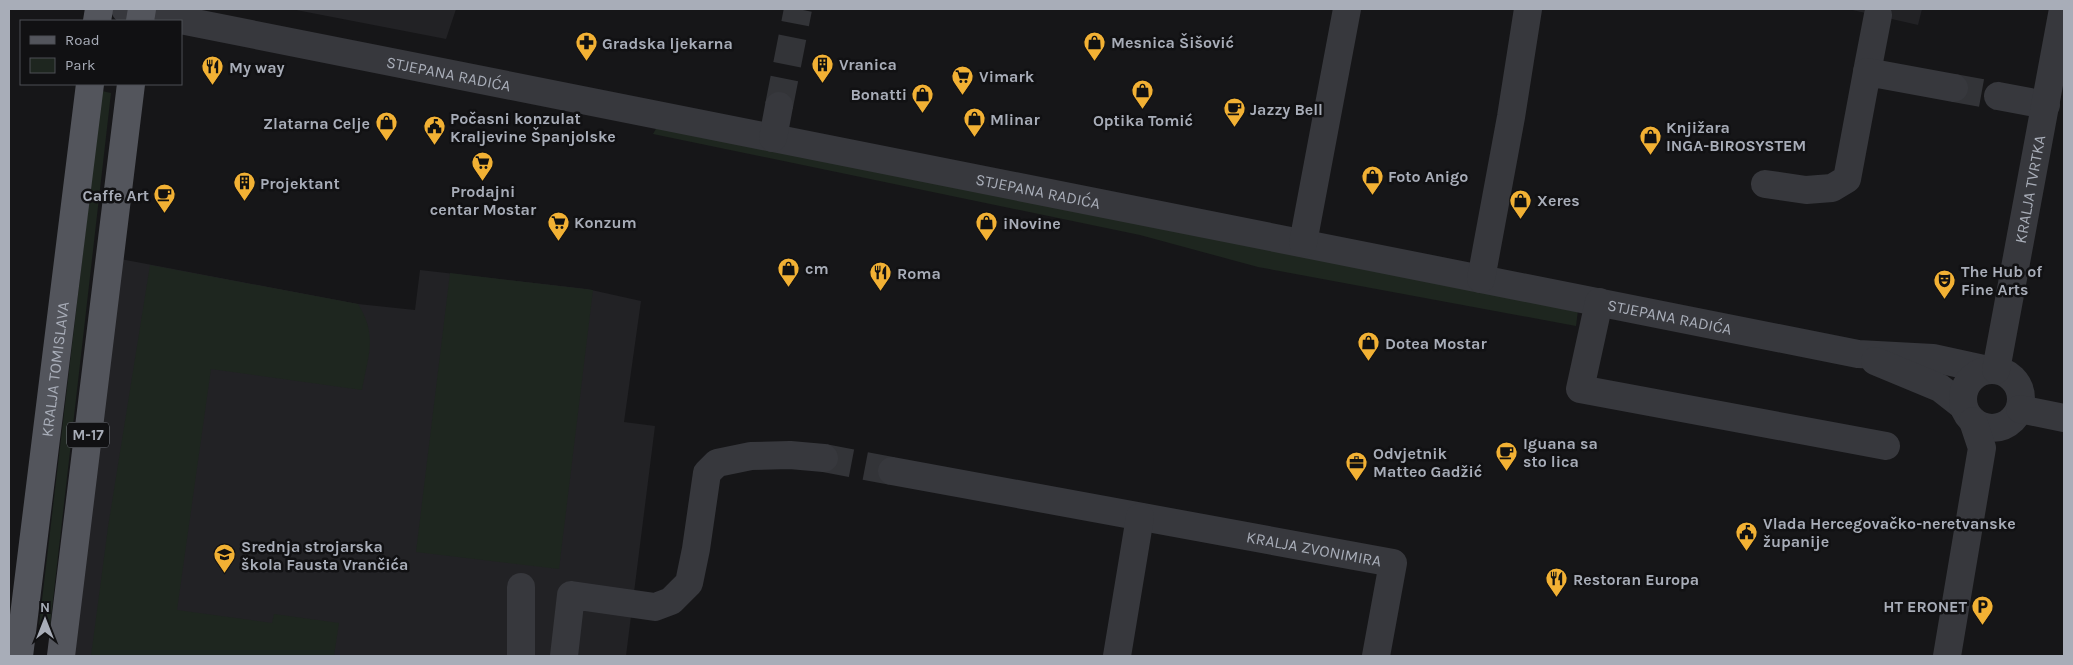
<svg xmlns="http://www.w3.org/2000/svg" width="2073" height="665" font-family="Karla,sans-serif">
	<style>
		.built { fill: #222225 }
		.green { fill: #1e261f }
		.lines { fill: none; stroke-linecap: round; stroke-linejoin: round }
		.minor-tunnel { stroke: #333438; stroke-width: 28; stroke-dasharray: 28 14; stroke-linecap: butt }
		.minor { stroke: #37383d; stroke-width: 28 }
		.major { stroke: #53555c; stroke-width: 28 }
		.labels { text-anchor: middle; stroke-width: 5; stroke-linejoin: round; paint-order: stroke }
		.shield { fill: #111113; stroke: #7b7e86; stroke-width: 1 }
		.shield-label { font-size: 15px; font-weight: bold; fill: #a8adb8 }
		.poi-label { font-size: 16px; font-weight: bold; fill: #a8adb8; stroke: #111113; text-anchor: start }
		.street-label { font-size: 16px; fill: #a8adb8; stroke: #111113 }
	</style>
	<rect width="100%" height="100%" fill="#161618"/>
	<path class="built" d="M291,9H456L446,39Z
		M1848,9H1922L1918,25Z
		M110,257L358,304L415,310L420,270L587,289L641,301L624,422L655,426L626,656H61Z"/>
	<path class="green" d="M102,91L111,93L49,635L38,634Z
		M657,127L1578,310L1576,326L1258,267L1140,235L653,134Z
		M150,265L358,304C378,336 368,355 362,390L211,369L177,610L272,623L274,614L339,623L334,656H91L108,527Z
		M450,273L593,290L559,569L416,552Z"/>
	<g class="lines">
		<path class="minor-tunnel" d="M1954,88L1998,96
			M779,106L798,9
			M824,458L892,471"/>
		<g class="minor">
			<path id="s1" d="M125,9L1858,354L1933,358L1988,370"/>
			<path d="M1867,72L1878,15"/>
			<path d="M1998,96L2046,105"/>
			<path d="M773,138L779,106"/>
			<path d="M1765,184L1806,190L1832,188L1847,179L1867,72L1954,88"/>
			<path d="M1303,243L1347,9"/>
			<path d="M1481,279L1511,117L1528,9"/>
			<path d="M1599,302L1580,389L1886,446"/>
			<path d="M1875,361L1940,388L1963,406"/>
			<circle cx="1992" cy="399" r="29"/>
			<path id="s2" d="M1996,370L2063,9"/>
			<path d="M2020,409L2064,418"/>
			<path id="s3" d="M892,471L1393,563L1376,656"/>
			<path d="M521,587V656"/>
			<path d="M564,656L571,595L655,607L671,601L689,583L696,549L707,473L717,463L751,456L790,455L824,458"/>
			<path d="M1117,656L1140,517"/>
			<path d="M1947,656L1982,448L1973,421"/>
		</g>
		<g class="major">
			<path d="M97,21L99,9"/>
			<path d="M140,21L142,9"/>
			<path id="s4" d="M19,656L90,84"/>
			<path d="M61,656L131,84"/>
		</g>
	</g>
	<defs>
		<symbol id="shop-pin" viewBox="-11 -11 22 30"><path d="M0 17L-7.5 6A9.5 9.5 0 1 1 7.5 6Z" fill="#f2b134" stroke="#111113"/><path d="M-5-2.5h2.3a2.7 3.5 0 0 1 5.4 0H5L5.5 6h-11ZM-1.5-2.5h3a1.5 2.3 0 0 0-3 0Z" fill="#111"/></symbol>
		<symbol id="pharmacy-pin" viewBox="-11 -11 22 30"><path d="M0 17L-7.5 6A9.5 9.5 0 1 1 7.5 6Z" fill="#f2b134" stroke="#111113"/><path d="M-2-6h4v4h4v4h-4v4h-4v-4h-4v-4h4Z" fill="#111"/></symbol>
		<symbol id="building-pin" viewBox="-11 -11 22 30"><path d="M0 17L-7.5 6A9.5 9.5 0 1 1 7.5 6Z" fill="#f2b134" stroke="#111113"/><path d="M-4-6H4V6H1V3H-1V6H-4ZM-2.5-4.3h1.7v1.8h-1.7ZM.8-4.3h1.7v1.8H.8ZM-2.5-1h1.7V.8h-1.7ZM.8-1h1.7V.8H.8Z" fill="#111"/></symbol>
		<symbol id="restaurant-pin" viewBox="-11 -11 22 30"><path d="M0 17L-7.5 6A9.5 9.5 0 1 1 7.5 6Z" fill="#f2b134" stroke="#111113"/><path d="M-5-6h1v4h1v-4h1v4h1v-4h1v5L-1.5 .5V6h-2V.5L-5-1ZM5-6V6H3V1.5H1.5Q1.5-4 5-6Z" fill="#111"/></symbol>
		<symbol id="supermarket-pin" viewBox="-11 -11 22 30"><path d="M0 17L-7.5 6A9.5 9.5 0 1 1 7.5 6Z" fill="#f2b134" stroke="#111113"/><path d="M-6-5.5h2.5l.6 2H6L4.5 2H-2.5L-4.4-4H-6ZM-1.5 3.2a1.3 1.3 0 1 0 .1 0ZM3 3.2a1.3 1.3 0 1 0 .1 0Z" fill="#111"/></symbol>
		<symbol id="cafe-pin" viewBox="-11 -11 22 30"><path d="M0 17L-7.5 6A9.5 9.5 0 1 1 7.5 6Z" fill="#f2b134" stroke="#111113"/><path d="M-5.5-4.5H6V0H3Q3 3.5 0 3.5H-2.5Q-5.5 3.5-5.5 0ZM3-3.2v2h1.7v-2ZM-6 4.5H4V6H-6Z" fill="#111"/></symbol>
		<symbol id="civic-pin" viewBox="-11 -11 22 30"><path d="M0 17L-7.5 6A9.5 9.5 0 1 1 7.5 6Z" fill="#f2b134" stroke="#111113"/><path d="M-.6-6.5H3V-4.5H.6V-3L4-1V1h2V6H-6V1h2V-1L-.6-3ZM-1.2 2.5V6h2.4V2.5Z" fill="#111"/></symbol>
		<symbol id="theatre-pin" viewBox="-11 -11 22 30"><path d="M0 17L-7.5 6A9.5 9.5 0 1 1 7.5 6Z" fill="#f2b134" stroke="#111113"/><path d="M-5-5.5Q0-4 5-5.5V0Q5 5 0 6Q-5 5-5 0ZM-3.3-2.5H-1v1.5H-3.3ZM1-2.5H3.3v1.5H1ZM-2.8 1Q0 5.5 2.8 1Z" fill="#111"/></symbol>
		<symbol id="office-pin" viewBox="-11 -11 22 30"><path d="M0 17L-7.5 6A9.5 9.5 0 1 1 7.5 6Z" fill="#f2b134" stroke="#111113"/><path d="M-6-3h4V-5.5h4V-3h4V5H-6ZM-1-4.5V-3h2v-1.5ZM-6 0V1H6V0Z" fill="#111"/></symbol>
		<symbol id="school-pin" viewBox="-11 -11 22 30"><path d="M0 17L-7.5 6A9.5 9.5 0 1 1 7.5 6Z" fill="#f2b134" stroke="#111113"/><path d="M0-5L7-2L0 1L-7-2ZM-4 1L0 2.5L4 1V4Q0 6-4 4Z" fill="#111"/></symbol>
		<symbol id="parking-pin" viewBox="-11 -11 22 30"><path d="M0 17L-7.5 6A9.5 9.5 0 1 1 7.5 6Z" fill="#f2b134" stroke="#111113"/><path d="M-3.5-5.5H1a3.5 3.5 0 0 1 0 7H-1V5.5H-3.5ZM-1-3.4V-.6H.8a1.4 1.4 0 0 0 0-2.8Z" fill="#111"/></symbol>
	</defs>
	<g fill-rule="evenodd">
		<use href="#shop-pin" x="1082" y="30" width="25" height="34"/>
		<use href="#pharmacy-pin" x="574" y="30" width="25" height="34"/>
		<use href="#building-pin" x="810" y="52" width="25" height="34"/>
		<use href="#restaurant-pin" x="200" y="54" width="25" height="34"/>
		<use href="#supermarket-pin" x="950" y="64" width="25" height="34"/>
		<use href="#shop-pin" x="1130" y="78" width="25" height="34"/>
		<use href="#shop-pin" x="910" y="82" width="25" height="34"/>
		<use href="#cafe-pin" x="1222" y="96" width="25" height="34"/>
		<use href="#shop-pin" x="962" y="106" width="25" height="34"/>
		<use href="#shop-pin" x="374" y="110" width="25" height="34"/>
		<use href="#civic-pin" x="422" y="114" width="25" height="34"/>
		<use href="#shop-pin" x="1638" y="124" width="25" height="34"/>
		<use href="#supermarket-pin" x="470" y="150" width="25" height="34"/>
		<use href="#shop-pin" x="1360" y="164" width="25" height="34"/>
		<use href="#building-pin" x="232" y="170" width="25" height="34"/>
		<use href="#cafe-pin" x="152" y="182" width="25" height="34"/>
		<use href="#shop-pin" x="1508" y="188" width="25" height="34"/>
		<use href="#supermarket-pin" x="546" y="210" width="25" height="34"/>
		<use href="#shop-pin" x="974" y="210" width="25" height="34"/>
		<use href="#shop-pin" x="776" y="256" width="25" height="34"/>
		<use href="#restaurant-pin" x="868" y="260" width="25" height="34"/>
		<use href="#theatre-pin" x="1932" y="268" width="25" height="34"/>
		<use href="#shop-pin" x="1356" y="330" width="25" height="34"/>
		<use href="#cafe-pin" x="1494" y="440" width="25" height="34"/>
		<use href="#office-pin" x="1344" y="450" width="25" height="34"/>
		<use href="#civic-pin" x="1734" y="520" width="25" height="34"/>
		<use href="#school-pin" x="212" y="542" width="25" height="34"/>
		<use href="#restaurant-pin" x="1544" y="566" width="25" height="34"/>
		<use href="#parking-pin" x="1970" y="594" width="25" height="34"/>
	</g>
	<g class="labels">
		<rect class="shield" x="67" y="422.5" width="42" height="25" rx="4"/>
		<g class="shield-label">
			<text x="88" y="440">M-17</text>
		</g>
		<g class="poi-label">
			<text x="1111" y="48">Mesnica Šišović</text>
			<text x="602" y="49">Gradska ljekarna</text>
			<text x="839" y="70">Vranica</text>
			<text x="229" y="73">My way</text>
			<text x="979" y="82">Vimark</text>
			<text x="907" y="100" text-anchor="end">Bonatti</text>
			<text x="1250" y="115">Jazzy Bell</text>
			<text x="450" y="124">Počasni konzulat<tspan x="450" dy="18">Kraljevine Španjolske</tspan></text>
			<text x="990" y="125">Mlinar</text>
			<text x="1143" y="126" text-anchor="middle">Optika Tomić</text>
			<text x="370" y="129" text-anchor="end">Zlatarna Celje</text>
			<text x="1666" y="133">Knjižara<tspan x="1666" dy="18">INGA-BIROSYSTEM</tspan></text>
			<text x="1388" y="182">Foto Anigo</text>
			<text x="260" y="189">Projektant</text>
			<text x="483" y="197" text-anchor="middle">Prodajni<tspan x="483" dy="18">centar Mostar</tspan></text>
			<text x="149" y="201" text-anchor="end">Caffe Art</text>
			<text x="1537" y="206">Xeres</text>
			<text x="574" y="228">Konzum</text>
			<text x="1003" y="229">iNovine</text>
			<text x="805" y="274">cm</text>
			<text x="1961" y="277">The Hub of<tspan x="1961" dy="18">Fine Arts</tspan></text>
			<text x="897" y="279">Roma</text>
			<text x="1385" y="349">Dotea Mostar</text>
			<text x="1523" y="449">Iguana sa<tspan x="1523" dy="18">sto lica</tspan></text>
			<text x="1373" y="459">Odvjetnik<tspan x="1373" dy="18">Matteo Gadžić</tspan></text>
			<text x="1763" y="529">Vlada Hercegovačko-neretvanske<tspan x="1763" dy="18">županije</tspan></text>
			<text x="241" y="552">Srednja strojarska<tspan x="241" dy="18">škola Fausta Vrančića</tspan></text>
			<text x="1573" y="585">Restoran Europa</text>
			<text x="1967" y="612" text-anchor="end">HT ERONET</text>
		</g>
		<g class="street-label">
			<text dy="6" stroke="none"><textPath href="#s1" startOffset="330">STJEPANA RADIĆA</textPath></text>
			<text dy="6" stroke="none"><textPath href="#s2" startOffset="184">KRALJA TVRTKA</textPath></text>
			<text dy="6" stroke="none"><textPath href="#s1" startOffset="931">STJEPANA RADIĆA</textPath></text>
			<text dy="6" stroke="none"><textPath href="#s1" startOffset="1575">STJEPANA RADIĆA</textPath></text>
			<text dy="6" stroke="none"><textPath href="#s4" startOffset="289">KRALJA TOMISLAVA</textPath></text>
			<text dy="6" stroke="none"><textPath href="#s3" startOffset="429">KRALJA ZVONIMIRA</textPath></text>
		</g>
	</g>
	<rect width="2073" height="665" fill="none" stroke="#a8adb8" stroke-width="20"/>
	<rect x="20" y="20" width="162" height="65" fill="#111113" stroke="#4d4f55"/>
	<rect x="30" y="36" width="25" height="8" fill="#53555c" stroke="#4d4f55"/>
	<text x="65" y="45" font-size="15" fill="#a8adb8">Road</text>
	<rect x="30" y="58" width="25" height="15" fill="#1e261f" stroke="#4d4f55"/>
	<text x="65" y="70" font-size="15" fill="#a8adb8">Park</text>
	<g transform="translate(45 620)" stroke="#111113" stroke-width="4" paint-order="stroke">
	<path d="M0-4L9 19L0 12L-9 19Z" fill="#a8adb8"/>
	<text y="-8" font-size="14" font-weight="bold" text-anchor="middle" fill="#a8adb8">N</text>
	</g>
</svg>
